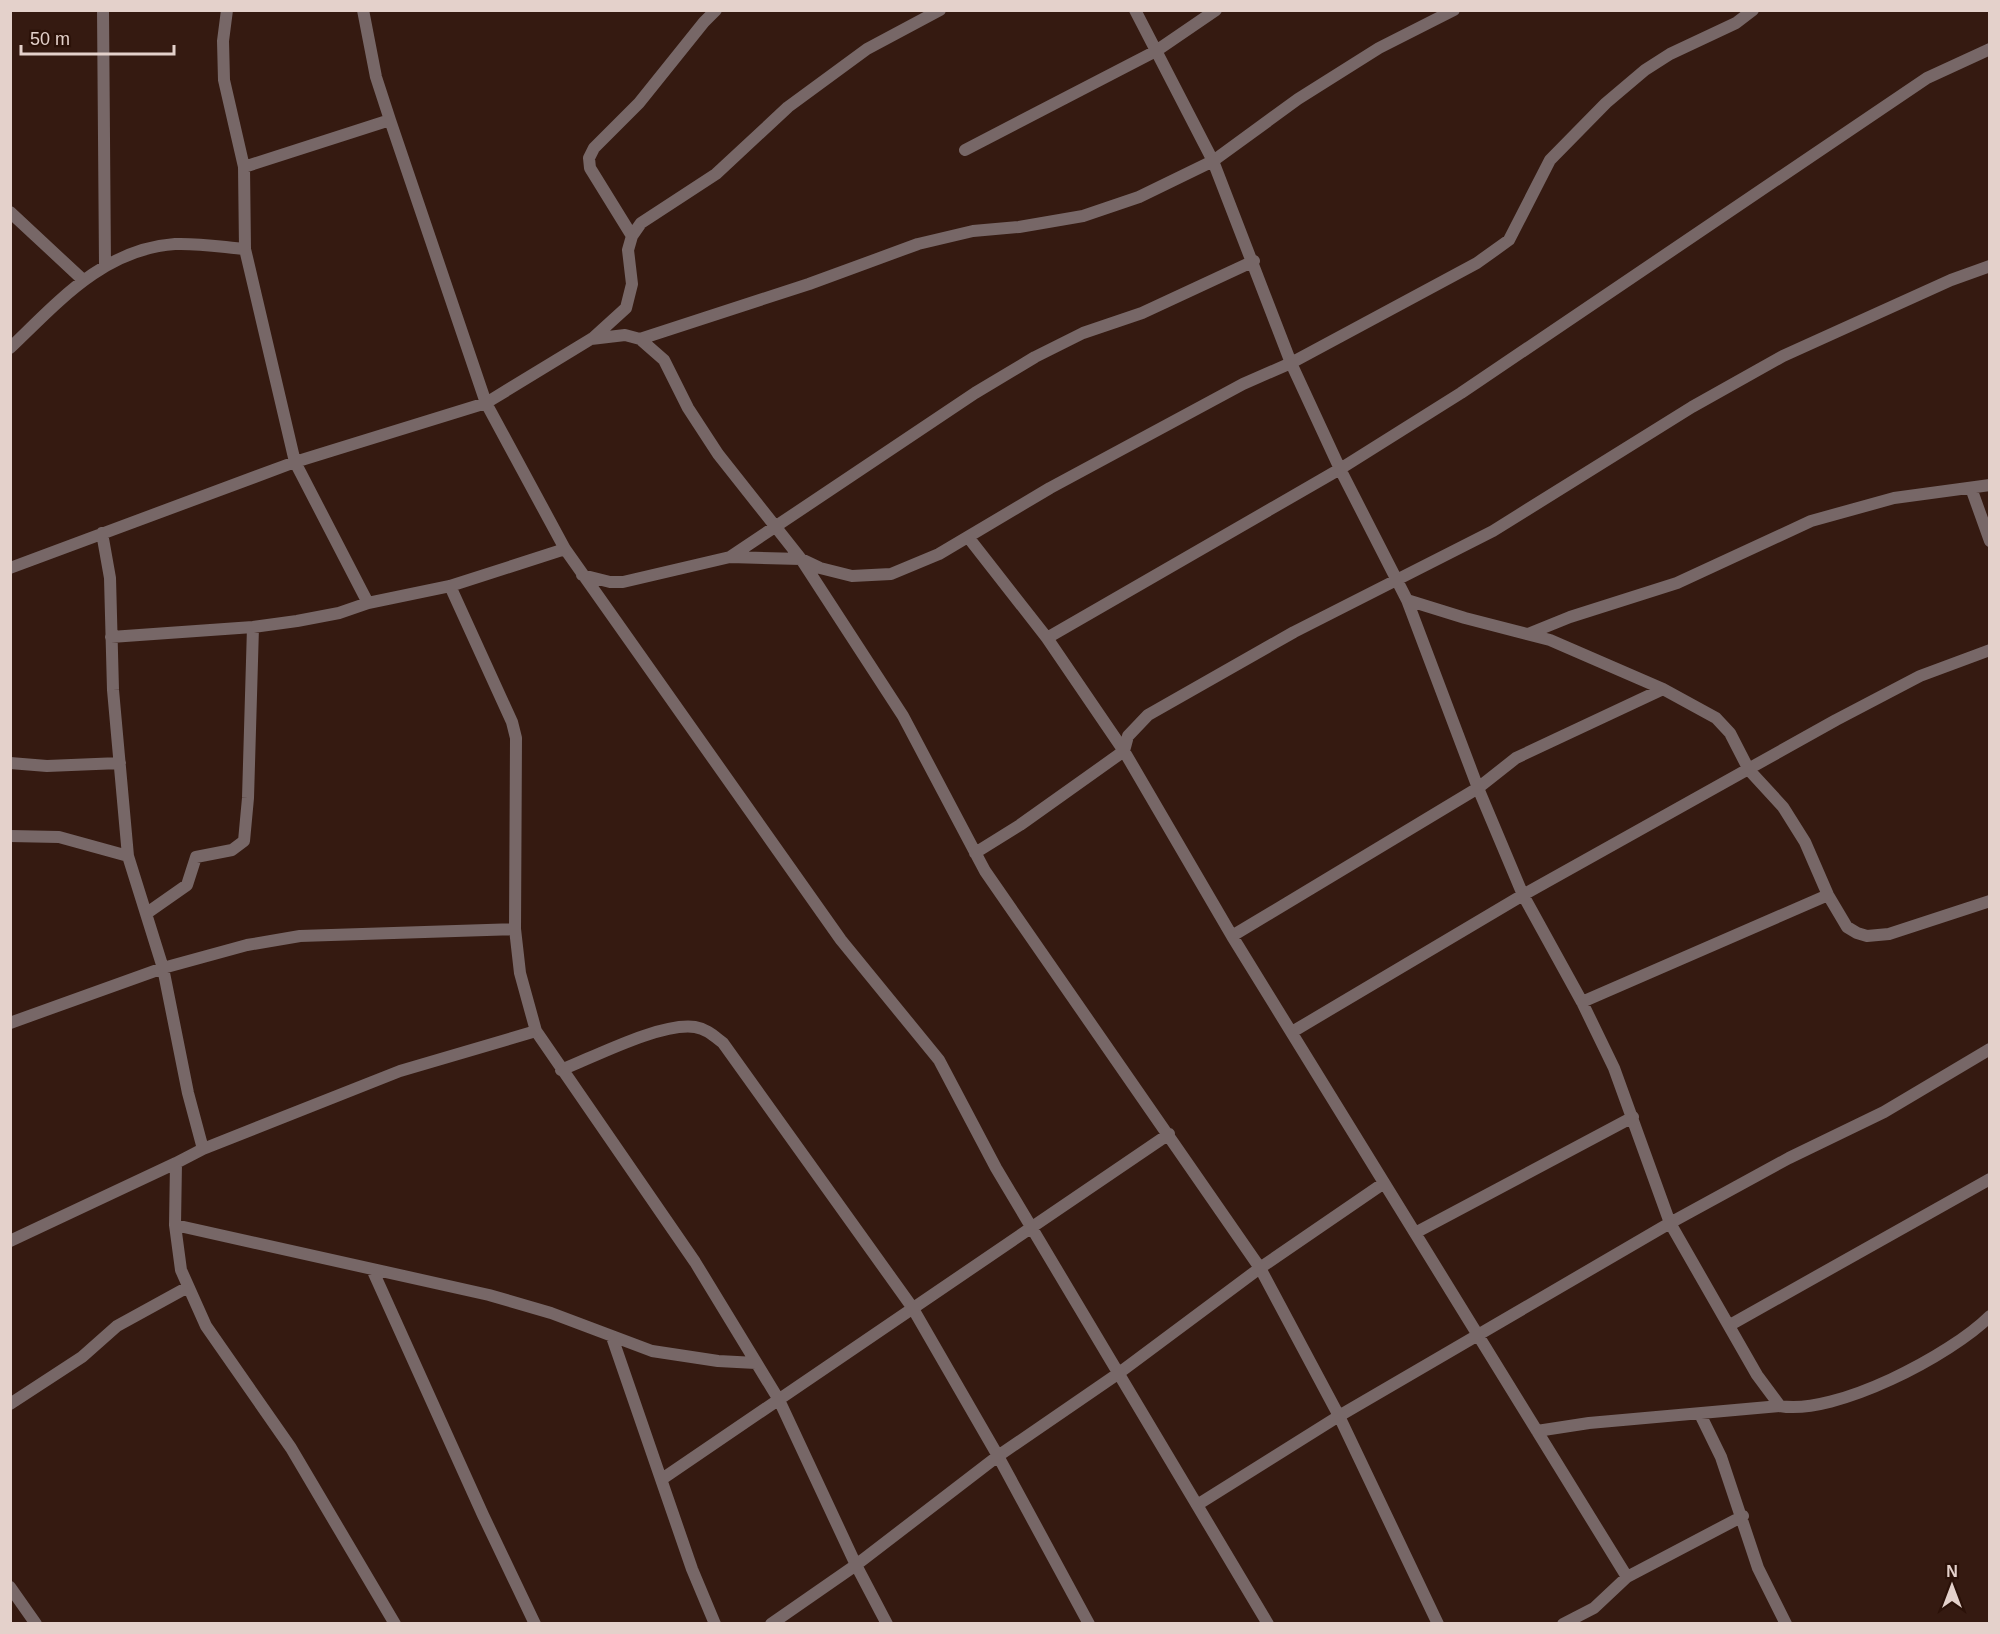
<svg xmlns="http://www.w3.org/2000/svg" width="2000" height="1634" font-family="Helvetica,sans-serif">
	<style>
		.lines { fill: none; stroke-linecap: round; stroke-linejoin: round }
		.minor { stroke: #776767; stroke-width: 12 }
	</style>
	<rect width="100%" height="100%" fill="#351a11"/>
	<g class="lines">
		<path class="minor" d="M103,10L105,265
			M227,10L223,41L224,80L244,167L245,249L257,300L295,462L368,603
			M363,10L376,77L390,120L486,403L565,549L841,940L939,1060L996,1168L1268,1624
			M1135,10L1213,161L1291,363L1340,469L1407,600L1465,618L1550,640L1663,689L1716,718L1730,733L1749,770L1783,807L1805,842L1828,895L1847,927L1857,933L1867,936L1889,934L1990,901
			M965,150L1156,51L1216,10
			M244,167L390,120
			M10,212L82,279
			M632,236L590,168L589,158L594,148L639,103L704,22L716,10
			M593,338L626,308L632,284L628,250L632,236L641,223L716,174L788,107L867,49L940,10
			M640,339L664,360L688,408L718,454L801,559L903,716L985,871L1260,1268L1339,1416L1438,1624
			M10,348C59,301 104,249 175,244C198,243 222,247 245,249
			M1971,488L1990,541
			M102,533L110,578L113,690L128,856L163,968L188,1093L203,1149L176,1163L175,1225L181,1270L206,1326L291,1448L395,1624
			M968,537L1047,638L1124,751L1232,936L1627,1577
			M730,557L975,393L1035,357L1083,333L1142,313L1254,261
			M10,568L295,462L486,403L591,339L625,335L640,339L809,284L918,244L973,231L1019,227L1083,216L1139,197L1213,161L1298,99L1379,48L1454,10
			M582,575L610,582H623L730,557L801,559L820,568L852,576L891,574L939,554L1050,488L1243,384L1291,363L1477,263L1509,240L1550,160L1606,103L1645,70L1670,54L1736,23L1753,10
			M450,586L512,722L516,738L515,929L520,973L536,1031L695,1262L779,1400L856,1565L887,1624
			M1407,600L1478,788L1523,895L1582,1002L1614,1068L1670,1223L1757,1375L1780,1406
			M1528,634L1570,617L1677,583L1811,521L1894,498L1990,485
			M111,637L253,627L297,621L339,613L368,603L450,586L565,549
			M1047,638L1340,469L1461,393L1927,78L1990,49
			M10,763L47,766L120,763
			M10,836L59,837L128,856
			M975,853L1020,825L1124,751L1128,736L1148,715L1294,632L1493,531L1692,407L1783,356L1951,280L1990,266
			M147,913L187,885L196,857L232,850L244,841L248,798L253,627
			M1232,936L1478,788L1516,758L1663,689
			M1582,1002L1828,895
			M10,1023L163,968L247,945L300,936L515,929
			M1292,1032L1523,895L1836,720L1920,676L1990,650
			M561,1070C594,1057 661,1022 695,1027C707,1029 714,1036 723,1043L912,1307L998,1456L1089,1624
			M203,1149L400,1071L536,1031
			M175,1225L489,1295L551,1313L652,1351L718,1361L756,1363
			M1415,1233L1633,1117
			M10,1241L176,1163
			M372,1269L483,1515L535,1624
			M1730,1325L1990,1179
			M612,1337L692,1569L715,1624
			M10,1404L82,1357L117,1326L188,1287
			M1700,1414L1721,1457L1758,1568L1786,1624
			M1537,1431L1589,1423L1780,1406C1835,1416 1951,1355 1990,1316
			M662,1479L1169,1134
			M1197,1505L1339,1416L1670,1223L1789,1158L1884,1112L1990,1049
			M10,1587L36,1624
			M771,1624L856,1565L998,1456L1119,1373L1260,1268L1384,1183
			M1563,1624L1594,1608L1627,1577L1743,1516"/>
	</g>
	<rect width="2000" height="1634" fill="none" stroke="#e4d1cb" stroke-width="24"/>
	<g transform="translate(1952 1586)" stroke="#2b1108" stroke-width="4.5" paint-order="stroke">
	<path d="M0-4.5L10 22L0 15L-10 22Z" fill="#e4d1cb"/>
	<text y="-9" font-size="16" font-weight="bold" text-anchor="middle" fill="#e4d1cb">N</text>
	</g>
	<path d="M21 45v9h153v-9" fill="none" stroke="#e4d1cb" stroke-width="3"/>
	<text x="30" y="45" font-size="18" fill="#e4d1cb" stroke="#2b1108" stroke-width="4.5" paint-order="stroke">50 m</text>
</svg>
